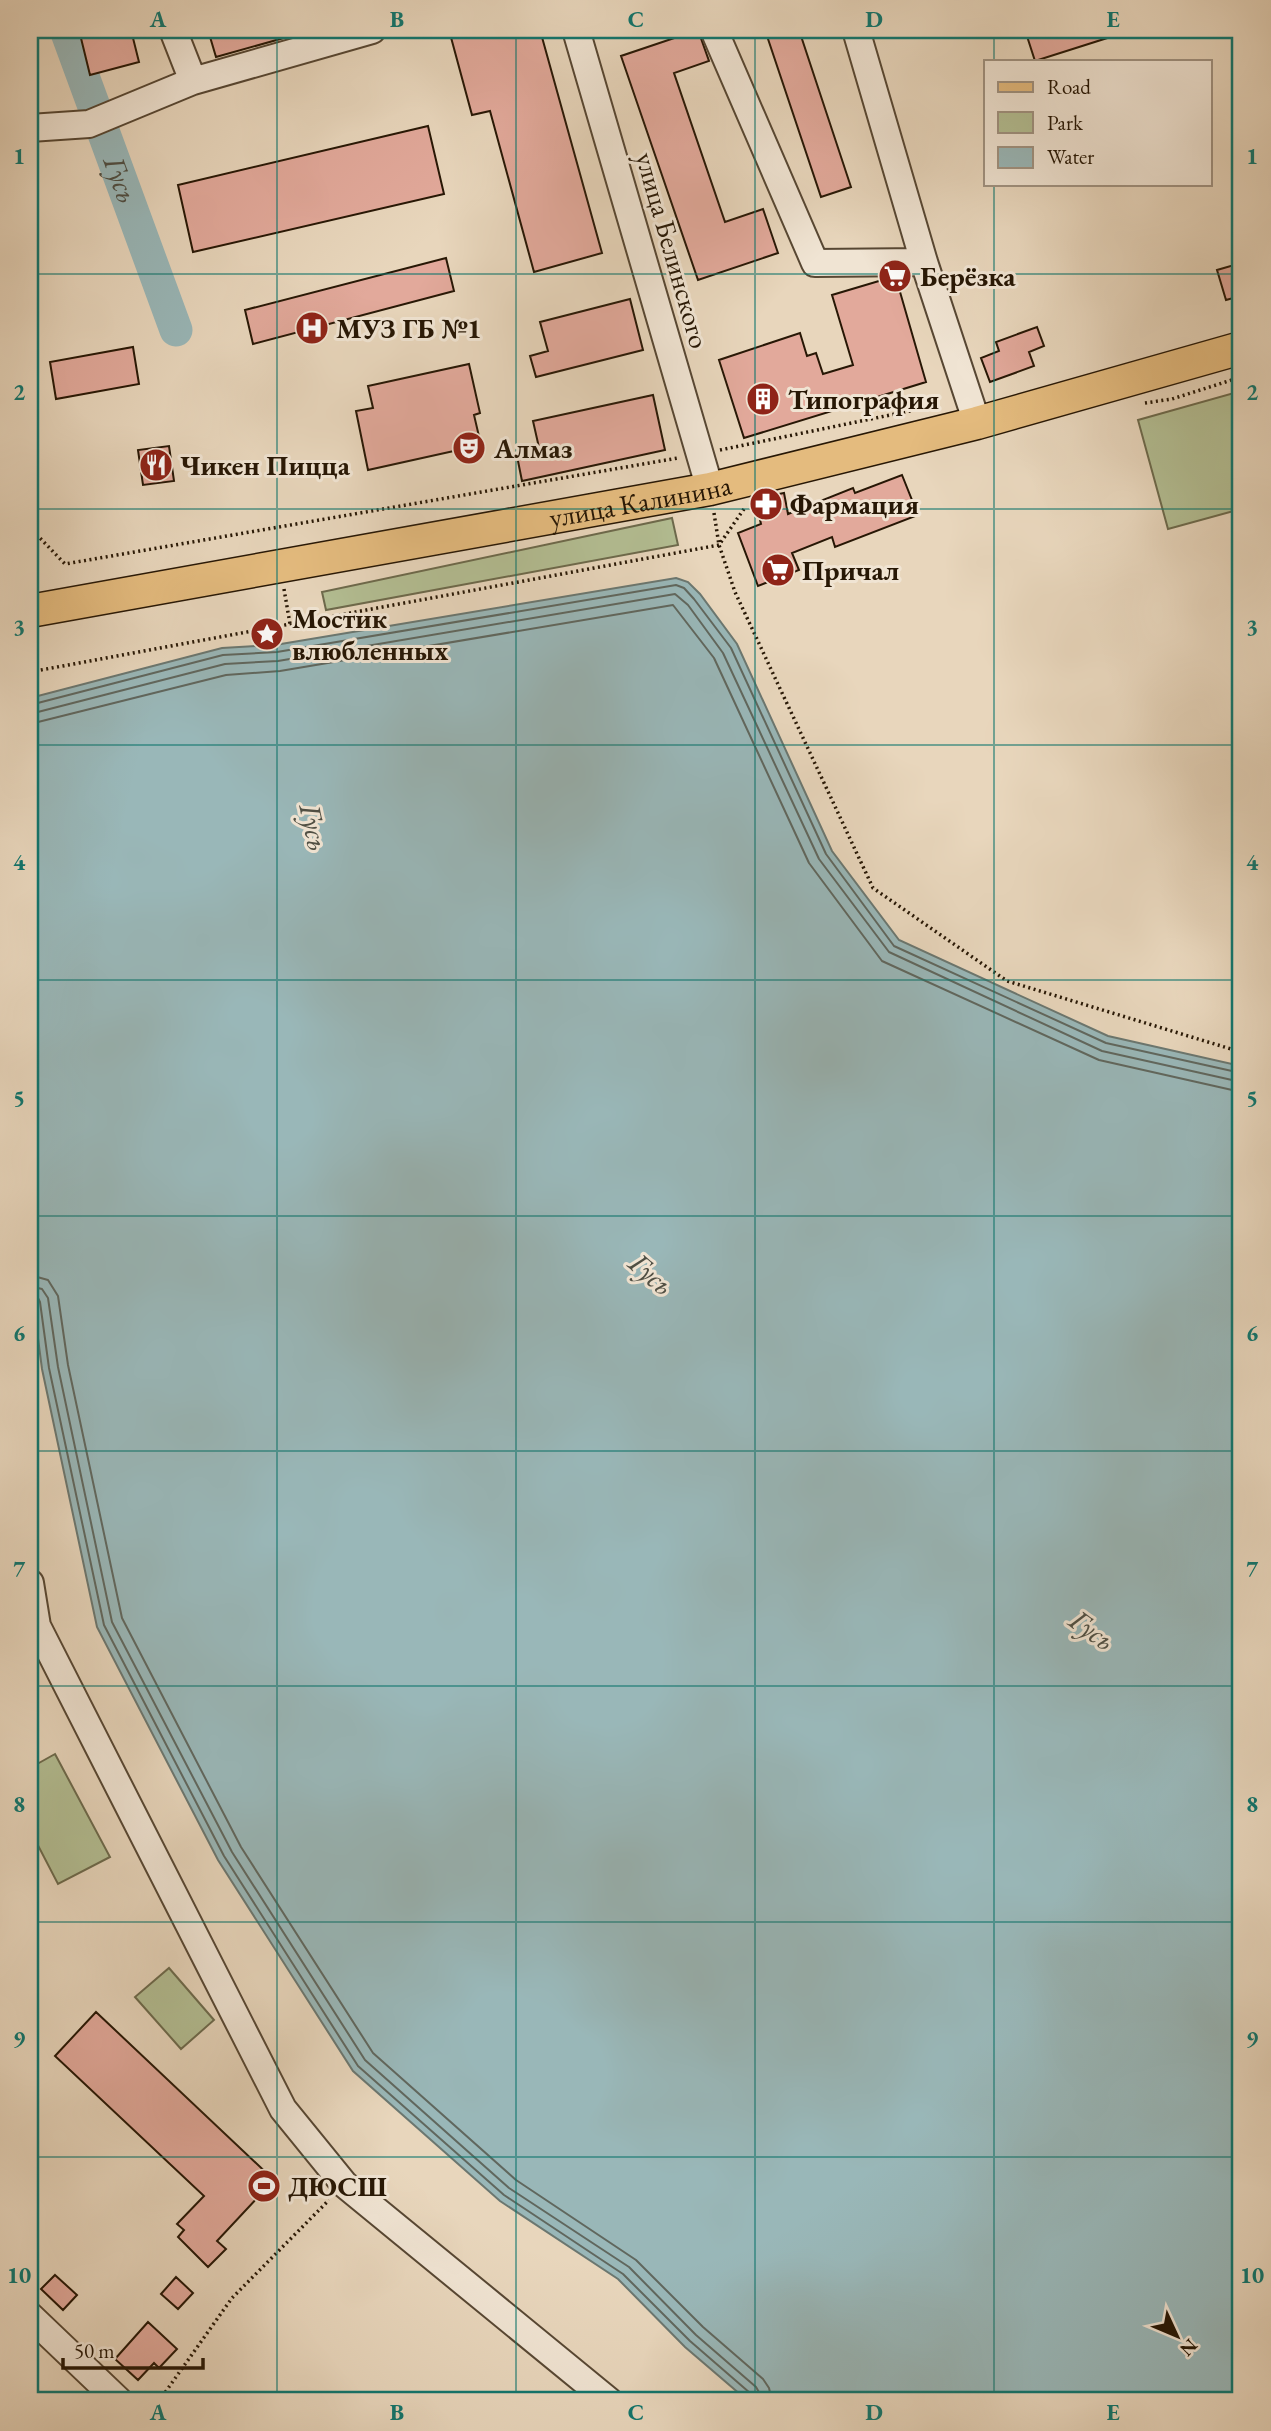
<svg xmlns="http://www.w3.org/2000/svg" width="1271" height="2431" font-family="'EB Garamond',serif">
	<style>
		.green { fill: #b3be93; stroke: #6d6a4c; stroke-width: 2 }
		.water { fill: #99b7b8; stroke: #6b7770; stroke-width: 2 }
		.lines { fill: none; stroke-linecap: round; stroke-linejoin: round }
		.shore { stroke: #60675e; stroke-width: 2 }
		.river { stroke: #99b7b8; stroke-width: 33 }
		.building { fill: #e2a99b; stroke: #271705; stroke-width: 2 }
		.minor-casing { stroke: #574733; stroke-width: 30 }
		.major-casing { stroke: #271705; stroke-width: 35 }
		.path { stroke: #271705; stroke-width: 3.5; stroke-dasharray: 2 3.5; stroke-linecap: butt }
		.minor { stroke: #f0e4d3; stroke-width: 26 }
		.major { stroke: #e4bb7e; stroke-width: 32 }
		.grid { fill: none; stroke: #0f766e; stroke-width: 2; stroke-opacity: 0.55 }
		.labels { text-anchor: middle; stroke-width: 6; stroke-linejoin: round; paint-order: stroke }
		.street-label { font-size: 28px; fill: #271705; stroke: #f0e4d3 }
		.poi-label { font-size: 28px; font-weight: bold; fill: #271705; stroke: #f0e4d3; text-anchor: start }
		.water-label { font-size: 30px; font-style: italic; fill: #4f4f44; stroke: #f0e4d3 }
		.neatline { fill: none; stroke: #0f766e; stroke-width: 2.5 }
		.grid-label { font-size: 23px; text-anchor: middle; font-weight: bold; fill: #0f766e }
	</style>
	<rect width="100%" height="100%" fill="#e8d6bc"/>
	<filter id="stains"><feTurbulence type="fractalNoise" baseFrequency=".00286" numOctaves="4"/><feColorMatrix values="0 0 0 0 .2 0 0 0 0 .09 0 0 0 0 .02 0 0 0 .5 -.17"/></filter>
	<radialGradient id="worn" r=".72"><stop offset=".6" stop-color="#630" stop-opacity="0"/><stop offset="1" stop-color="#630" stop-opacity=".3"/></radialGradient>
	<path class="green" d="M1241,391V509L1168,529L1138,420Z
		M672,518L678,545L326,610L322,592Z
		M55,1754L110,1857L58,1884L30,1830V1768Z
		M169,1968L214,2020L181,2049L135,1997Z"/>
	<path class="water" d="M676,578L688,582L700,594L737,644L832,851L899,940L1108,1036L1241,1066V2401H748L685,2347L618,2279L500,2201L353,2071L218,1860L97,1627L42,1369L30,1277V698L222,648L275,645Z"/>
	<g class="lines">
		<path class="shore" d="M30,705L223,655L277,652L676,585L684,588L694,599L731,648L826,854L894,946L1106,1043L1241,1073
			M30,714L225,664L278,661L675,594L688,605L723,653L819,859L889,952L1102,1051L1241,1082
			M30,724L226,675L280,671L673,605L714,658L809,863L882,961L1099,1060L1241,1092
			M30,1275L48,1280L58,1296L68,1365L122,1618L241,1847L373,2053L516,2180L636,2260L703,2327L763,2379L769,2388L772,2401
			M30,1286L42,1289L48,1298L58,1367L112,1622L232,1852L365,2060L509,2188L629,2267L696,2335L756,2387L760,2394L761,2401
			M30,1295L37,1296L40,1302L49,1368L104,1625L224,1856L358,2066L504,2195L623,2274L690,2341L750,2393L752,2401"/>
		<path class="river" id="s1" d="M66,30L176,330"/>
	</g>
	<path class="building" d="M79,30H131L139,62L90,75Z
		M208,30H298V34L216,57Z
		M449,30H540L602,253L534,272L490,111L472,115Z
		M698,30L709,61L674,73L725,222L763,209L778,253L698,280L621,56Z
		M765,30H799L851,187L821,197Z
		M1025,30H1122L1123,33L1035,61Z
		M428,126L444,194L193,252L178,185Z
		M446,258L454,291L253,344L245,310Z
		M1241,263V296L1226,300L1217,270Z
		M889,278H896L926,382L744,438L719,360L800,333L807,356L816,353L823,374L853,365L832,295Z
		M630,299L643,350L536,377L530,356L548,351L540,322Z
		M1037,327L1044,346L1029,352L1034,366L990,382L981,358L999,351L996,342Z
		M133,347L139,384L56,399L50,362Z
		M469,364L480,413L474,415L481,445L368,470L356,411L373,408L368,386Z
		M653,395L665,450L522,481L517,456L540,452L533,421Z
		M169,446L174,481L143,485L138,450Z
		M902,475L918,515L835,547L832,537L792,553L799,570L758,586L738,533L761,524L755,499L784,493L788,514L853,488L855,493Z
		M96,2012L274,2180L217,2241L226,2249L208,2267L178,2237L184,2230L177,2224L204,2196L55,2056Z
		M55,2275L77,2295L63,2310L41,2289Z
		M176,2277L193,2293L178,2309L161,2294Z
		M148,2322L177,2349L159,2368L154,2363L138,2380L115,2359Z"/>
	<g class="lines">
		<defs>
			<path id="minor" d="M173,30L193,81
				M576,30L710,489
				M714,30L815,263L924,262
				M856,30L924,262L977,423
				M30,128L89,124L193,81L372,30
				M30,1583L37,1626L283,2109L344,2184L609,2401
				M30,2316L119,2401"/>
			<g id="major">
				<path id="s2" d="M30,611L710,489L977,423L1241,348"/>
			</g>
		</defs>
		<use href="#minor" class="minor-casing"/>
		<use href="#major" class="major-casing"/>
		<path class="path" d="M1145,403L1172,399L1241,377
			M720,450L939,405
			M714,513L719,545L735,592L873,888L1007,981L1241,1052
			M30,539L39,537L65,564L678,458
			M284,589L290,624
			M30,672L719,545L746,506
			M159,2401L232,2298L329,2200"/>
		<use href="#minor" class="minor"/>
		<use href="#major" class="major"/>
	</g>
	<path class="grid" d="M277,30V2401M516,30V2401M755,30V2401M994,30V61M994,184V2401M30,274H1241M30,509H1241M30,745H1241M30,980H1241M30,1216H1241M30,1451H1241M30,1686H1241M30,1922H1241M30,2157H1241"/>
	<defs>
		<symbol id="supermarket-disc" viewBox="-11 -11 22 22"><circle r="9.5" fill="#8f2418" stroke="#f0e4d3"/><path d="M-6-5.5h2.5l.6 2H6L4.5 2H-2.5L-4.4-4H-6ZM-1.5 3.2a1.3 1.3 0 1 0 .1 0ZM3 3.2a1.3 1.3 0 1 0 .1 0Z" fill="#fff"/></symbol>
		<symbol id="hospital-disc" viewBox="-11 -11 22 22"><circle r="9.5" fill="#8f2418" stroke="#f0e4d3"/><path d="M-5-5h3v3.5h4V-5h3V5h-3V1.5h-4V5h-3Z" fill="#fff"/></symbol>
		<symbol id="building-disc" viewBox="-11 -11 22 22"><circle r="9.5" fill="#8f2418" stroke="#f0e4d3"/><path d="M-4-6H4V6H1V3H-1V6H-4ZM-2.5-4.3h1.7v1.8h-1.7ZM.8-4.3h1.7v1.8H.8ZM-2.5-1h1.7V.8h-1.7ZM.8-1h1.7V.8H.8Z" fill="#fff"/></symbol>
		<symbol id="theatre-disc" viewBox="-11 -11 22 22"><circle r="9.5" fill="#8f2418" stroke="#f0e4d3"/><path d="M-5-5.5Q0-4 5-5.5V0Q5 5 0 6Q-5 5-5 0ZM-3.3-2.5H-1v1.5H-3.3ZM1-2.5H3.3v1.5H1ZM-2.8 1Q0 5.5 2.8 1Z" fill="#fff"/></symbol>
		<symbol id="restaurant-disc" viewBox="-11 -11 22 22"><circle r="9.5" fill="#8f2418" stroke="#f0e4d3"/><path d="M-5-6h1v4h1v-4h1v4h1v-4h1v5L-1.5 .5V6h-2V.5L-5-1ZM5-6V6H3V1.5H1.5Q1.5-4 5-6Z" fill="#fff"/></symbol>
		<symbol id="pharmacy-disc" viewBox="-11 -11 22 22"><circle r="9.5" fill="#8f2418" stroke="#f0e4d3"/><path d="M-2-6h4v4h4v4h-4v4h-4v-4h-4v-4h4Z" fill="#fff"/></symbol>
		<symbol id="sight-disc" viewBox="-11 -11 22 22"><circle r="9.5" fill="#8f2418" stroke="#f0e4d3"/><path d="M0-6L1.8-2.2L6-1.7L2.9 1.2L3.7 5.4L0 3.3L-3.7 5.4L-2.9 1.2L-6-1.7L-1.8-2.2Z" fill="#fff"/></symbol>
		<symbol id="stadium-disc" viewBox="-11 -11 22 22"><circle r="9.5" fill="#8f2418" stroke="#f0e4d3"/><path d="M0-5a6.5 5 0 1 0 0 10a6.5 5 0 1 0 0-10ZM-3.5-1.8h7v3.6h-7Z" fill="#fff"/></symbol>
	</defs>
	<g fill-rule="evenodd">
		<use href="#supermarket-disc" x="876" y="257" width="38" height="38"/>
		<use href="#hospital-disc" x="293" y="309" width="38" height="38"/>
		<use href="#building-disc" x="744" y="380" width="38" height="38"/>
		<use href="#theatre-disc" x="450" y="429" width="38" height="38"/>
		<use href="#restaurant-disc" x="137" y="446" width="38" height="38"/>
		<use href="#pharmacy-disc" x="747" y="485" width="38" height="38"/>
		<use href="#supermarket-disc" x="759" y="551" width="38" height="38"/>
		<use href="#sight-disc" x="248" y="615" width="38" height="38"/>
		<use href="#stadium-disc" x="245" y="2167" width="38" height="38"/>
	</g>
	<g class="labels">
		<g class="street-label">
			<text transform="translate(673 250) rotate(74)" y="10">улица Белинского</text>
			<text dy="10" stroke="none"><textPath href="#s2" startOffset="620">улица Калинина</textPath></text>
		</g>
		<g class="poi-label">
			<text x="920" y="286">Берёзка</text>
			<text x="336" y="338">МУЗ ГБ №1</text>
			<text x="788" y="409">Типография</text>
			<text x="494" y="458">Алмаз</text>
			<text x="180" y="475">Чикен Пицца</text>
			<text x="790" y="514">Фармация</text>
			<text x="802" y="580">Причал</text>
			<text x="292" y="628">Мостик<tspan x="292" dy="32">влюбленных</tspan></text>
			<text x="288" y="2196">ДЮСШ</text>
		</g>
		<g class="water-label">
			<text dy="10" stroke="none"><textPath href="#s1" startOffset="159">Гусь</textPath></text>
			<text transform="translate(314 827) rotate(78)" y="10">Гусь</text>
			<text transform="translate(651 1274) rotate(41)" y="10">Гусь</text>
			<text transform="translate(1092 1630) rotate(36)" y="10">Гусь</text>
		</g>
	</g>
	<rect width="1271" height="2431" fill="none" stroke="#e8d6bc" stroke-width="77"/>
	<rect x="984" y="60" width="228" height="126" fill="#f0e4d3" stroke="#a09281" stroke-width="2"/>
	<rect x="998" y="82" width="35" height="10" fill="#e4bb7e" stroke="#a09281" stroke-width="2"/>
	<text x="1047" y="94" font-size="21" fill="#271705">Road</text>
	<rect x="998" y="112" width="35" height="21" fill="#b3be93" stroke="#a09281" stroke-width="2"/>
	<text x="1047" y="130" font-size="21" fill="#271705">Park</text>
	<rect x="998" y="147" width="35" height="21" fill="#99b7b8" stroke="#a09281" stroke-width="2"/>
	<text x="1047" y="164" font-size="21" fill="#271705">Water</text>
	<g transform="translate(1177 2336) rotate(134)" stroke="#f0e4d3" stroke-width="5" paint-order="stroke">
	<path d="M0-5L12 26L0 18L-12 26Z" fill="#271705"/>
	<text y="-10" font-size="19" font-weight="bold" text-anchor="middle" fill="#271705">N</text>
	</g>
	<path d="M63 2358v10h140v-10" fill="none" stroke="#271705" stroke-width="3.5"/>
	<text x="74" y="2358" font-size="21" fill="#271705" stroke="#f0e4d3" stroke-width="5" paint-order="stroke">50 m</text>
	<rect x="38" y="38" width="1194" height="2354" class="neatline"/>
	<g class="grid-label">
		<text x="158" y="27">A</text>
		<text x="397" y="27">B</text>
		<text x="636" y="27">C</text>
		<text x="874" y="27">D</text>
		<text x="1113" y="27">E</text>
		<text x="19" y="164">1</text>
		<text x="1252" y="164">1</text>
		<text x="19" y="400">2</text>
		<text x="1252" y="400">2</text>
		<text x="19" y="635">3</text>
		<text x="1252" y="635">3</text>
		<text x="19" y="870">4</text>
		<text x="1252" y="870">4</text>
		<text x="19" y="1106">5</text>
		<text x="1252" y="1106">5</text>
		<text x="19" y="1341">6</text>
		<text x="1252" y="1341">6</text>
		<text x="19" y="1577">7</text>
		<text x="1252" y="1577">7</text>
		<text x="19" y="1812">8</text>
		<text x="1252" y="1812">8</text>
		<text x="19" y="2047">9</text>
		<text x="1252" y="2047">9</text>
		<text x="19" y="2283">10</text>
		<text x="1252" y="2283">10</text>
		<text x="158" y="2420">A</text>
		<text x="397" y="2420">B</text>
		<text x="636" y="2420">C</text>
		<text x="874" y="2420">D</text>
		<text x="1113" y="2420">E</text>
	</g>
	<rect width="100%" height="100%" filter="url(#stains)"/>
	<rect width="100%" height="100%" fill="url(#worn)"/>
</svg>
